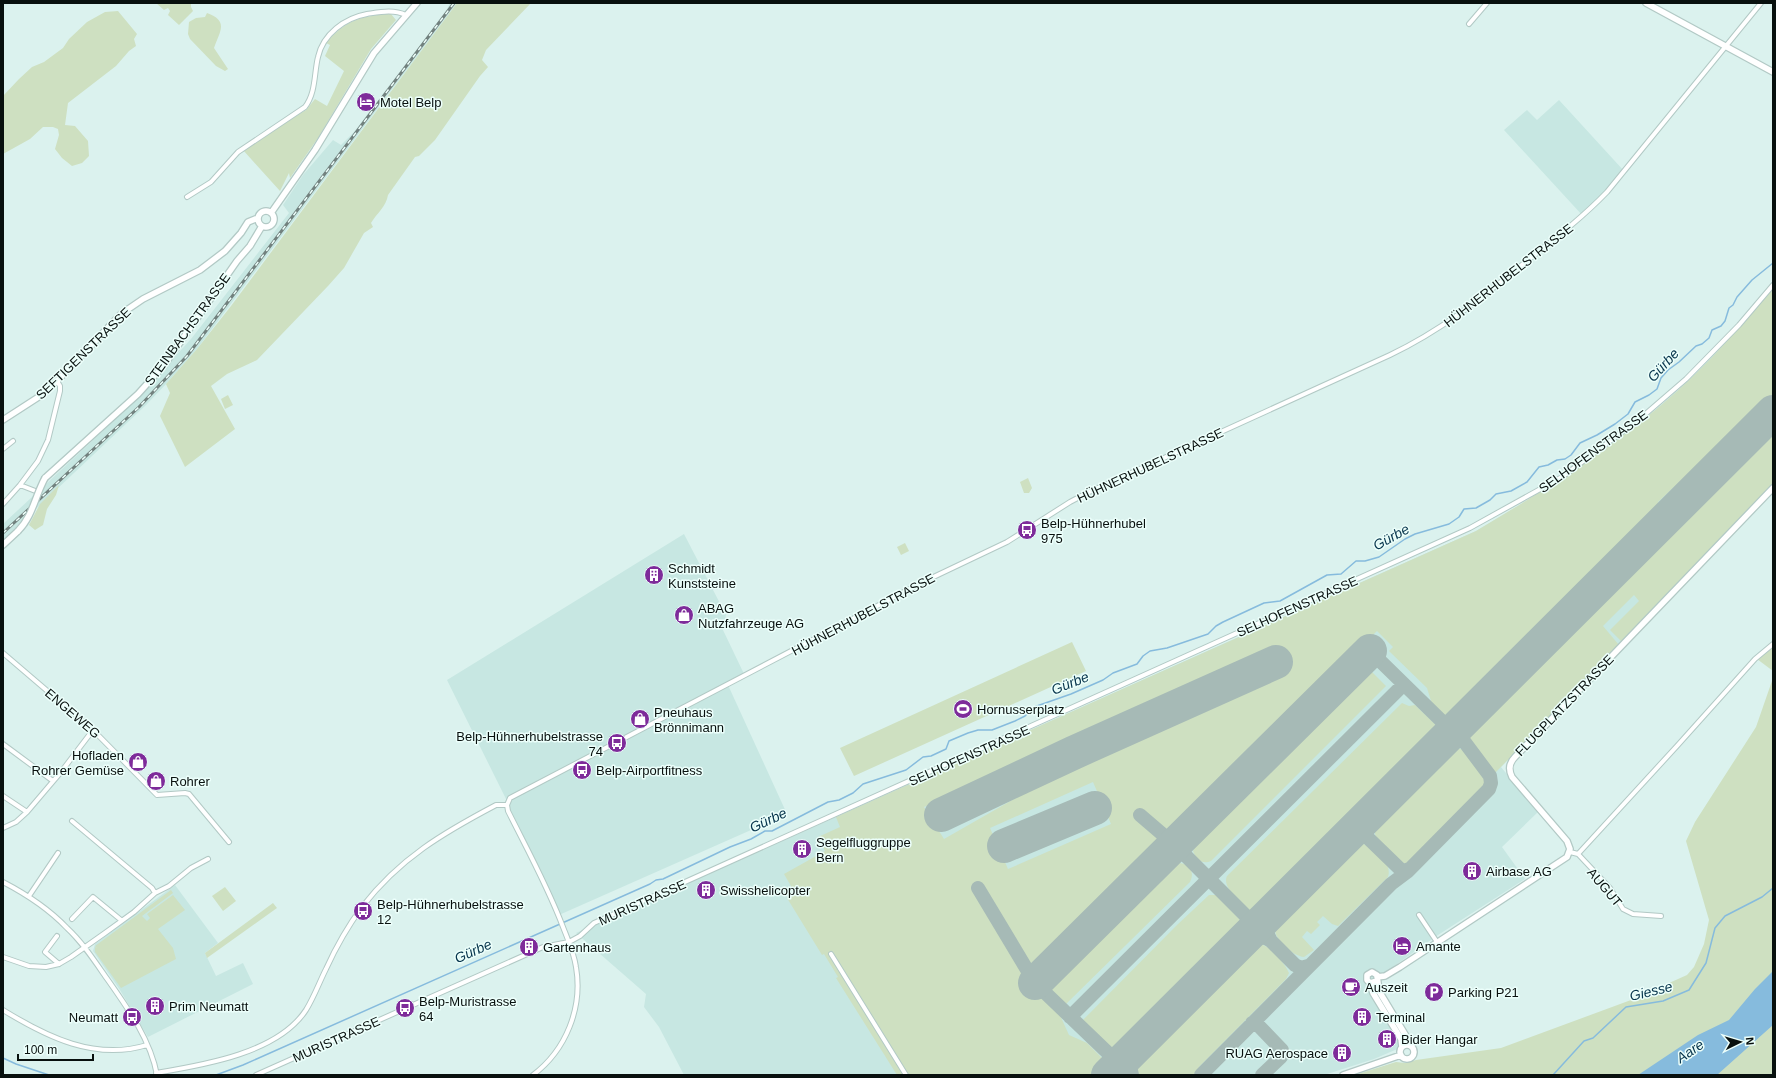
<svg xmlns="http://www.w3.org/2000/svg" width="1776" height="1078" font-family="Helvetica,sans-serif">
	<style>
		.built { fill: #c7e7e2 }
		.green { fill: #cee0c1; fill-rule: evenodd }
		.water { fill: #86bbdd }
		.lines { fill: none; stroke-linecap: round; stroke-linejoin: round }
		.stream { stroke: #86bbdd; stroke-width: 1.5 }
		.taxiway { stroke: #a6bab6; stroke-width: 14 }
		.runway { stroke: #a6bab6; stroke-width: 34 }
		.street-casing { stroke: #b2c9c5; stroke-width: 6 }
		.secondary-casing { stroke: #b2c9c5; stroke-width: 8 }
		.street { stroke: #fff; stroke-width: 4 }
		.secondary { stroke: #fff; stroke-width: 5.5 }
		.rail-casing { stroke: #72817e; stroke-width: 3 }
		.rail { stroke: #ecfffb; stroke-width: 1.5; stroke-dasharray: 4.5; stroke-linecap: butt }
		.secondary-bridge-casing { stroke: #b2c9c5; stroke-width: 8; stroke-linecap: butt }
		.secondary-bridge { stroke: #fff; stroke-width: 5.5 }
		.labels { text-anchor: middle; stroke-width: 3; stroke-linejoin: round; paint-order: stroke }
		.poi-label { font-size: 13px; fill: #08100e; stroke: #ecfffb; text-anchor: start }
		.street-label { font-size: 13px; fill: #08100e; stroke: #ecfffb }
		.water-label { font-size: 14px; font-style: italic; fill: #07354c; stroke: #ecfffb }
	</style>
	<rect width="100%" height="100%" fill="#dbf2ee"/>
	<path class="built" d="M450,3H457L197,349L166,384L146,405L3,540V524L132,404L191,339L289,213L283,205L303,175L333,140L341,145L354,132L446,11Z
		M1559,100L1624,171L1583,216L1504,130L1527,110L1537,120Z
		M1773,288V485L1501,767L1538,812L1502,847L1525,879L1438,935L1370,983L1378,1004L1402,1047L1374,1059L1324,1075H684L659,1027L644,1007L646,994L576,933L1476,531L1554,485L1644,420L1688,381L1743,324Z
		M684,534L726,615L723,630L745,676L728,685L787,814L559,915L509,814L507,801L447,680Z
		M175,885L218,943L205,953L216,976L243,963L253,984L148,1037L120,990L93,951L95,944Z"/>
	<path class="green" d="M156,3H191V7L193,11L179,25L168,15L170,11L168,8L164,10Z
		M457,3H531L486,50L482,60L488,67L480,76L435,140L419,156L415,157L388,195C386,207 377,213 371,223L373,227L364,233L344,268L328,286L257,360L227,374L211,386L235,429L185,467L160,416L170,393L166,384L197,349L231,306Z
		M118,11L137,34L134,39L136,46L129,51L116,66L68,103L65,125L75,126L88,141L89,156L82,163L72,166L62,158L55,149L59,135L58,129L53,127H43L30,139L3,154V96L19,79L32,67L44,62L63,48L69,39L87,22L105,12Z
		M207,13C229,21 220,31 214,48L228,69L225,71L216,66L190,39L188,34L189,22L196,18L205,17Z
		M386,14H391L396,20L371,49L318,138L290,178L289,173L280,191L243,150L276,128L306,110L315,99L327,106L344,71L325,56L330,45L326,43C345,21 358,17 386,14Z
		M1773,288V396L1678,492L1674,487L1658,502V511L1446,721L1432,704L1427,688L1389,651L1393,647L1377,631L1034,972L981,887L975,890L1032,988L1059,1013L1069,1035L1087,1043L1105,1061L1091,1075H897L836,978L838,977L824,954L822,955L787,898L795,893L784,874L825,851L818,837L840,827L836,817L1476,531C1534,496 1591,462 1643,420C1692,382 1734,335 1773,288ZM1279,646L1288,668L1081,761L944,839L924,807ZM1093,782L1111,824L1008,869L990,828Z
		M228,395L233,405L225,409L221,399Z
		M1773,428V485L1622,642L1610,630L1639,601L1634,595L1603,626L1619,645L1580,686L1568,696L1563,704L1495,773L1467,739V736L1470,730L1668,533L1696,510L1694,507Z
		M1028,478L1032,488L1029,493H1024L1020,482Z
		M59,485L56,495L47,509L43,525L35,530L29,525L40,504Z
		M905,543L909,551L901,555L897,547Z
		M1072,642L1086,671L854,776L840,748Z
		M1773,646V671L1757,659Z
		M1370,670L1386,686L1211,861C1202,865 1196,859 1193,851L1196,843Z
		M1773,678V1075H1355L1396,1062L1405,1063L1416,1060L1501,1048L1631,1000L1687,975L1694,967L1704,944L1709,920L1686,841L1695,822L1756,727Z
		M1402,703L1409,706L1415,705L1439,728L1253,914C1244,905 1221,888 1227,876Z
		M1455,748C1466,746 1489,775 1487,786L1411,863H1402L1376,837L1374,830L1378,821L1447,752Z
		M1361,843C1367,844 1385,860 1388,867C1389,871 1389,874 1388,877L1338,926L1332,924L1323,916L1317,922L1320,925L1311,934L1307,931L1302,937L1314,950L1304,957C1293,956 1272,938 1275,926L1353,847Z
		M1176,863C1187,862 1196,870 1190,882L1064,1006L1048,991Z
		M225,887L236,901L223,911L212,896Z
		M171,890L173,893L142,916L147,921L150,918L147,914L173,895L185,910L158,929L173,948L176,959L121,988L95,952V947L97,948L95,946Z
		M1209,895H1216L1219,897L1243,923L1112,1054L1081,1022L1177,925Z
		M273,903L277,908L207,958L205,953Z
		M1257,944C1269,943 1284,962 1289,973L1286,979L1199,1067L1198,1072L1195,1075H1136L1134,1068L1137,1062Z"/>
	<path class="water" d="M1773,971V1025L1717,1075H1638L1698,1035L1729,1020L1755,989Z"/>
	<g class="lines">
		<path class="stream" d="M3,1058L16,1064L49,1075
			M216,1075L243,1065L650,884L656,880L663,879L730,847L751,839L765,831H772L828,802L839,800L853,793L863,784L906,770L923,757L931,756L946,749L949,741L968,733L978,730H992L1015,721L1025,716L1034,707L1071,694L1103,680L1113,673L1137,664L1143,656L1150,651L1167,648L1208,634L1216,626L1223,622L1264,603L1280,601L1327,575L1341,574L1356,561H1365L1379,557L1405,539L1415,534L1449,524L1459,517L1464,509L1476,508L1490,500L1496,494L1511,491L1527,482L1539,467L1548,465L1557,460L1565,459L1571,455L1580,443L1597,435L1615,424L1628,414L1635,402L1649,395L1657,389L1661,378L1668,370L1679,362L1696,346L1702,344L1709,338L1712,330L1721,326L1725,321L1729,308L1733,305L1737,297L1752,280L1773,263
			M1553,1075L1584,1041L1593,1038L1626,1007L1663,1001L1689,990L1706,963L1715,928L1725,916L1762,897L1773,888"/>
		<path class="taxiway" d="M1370,651L1462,741
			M1440,745C1447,738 1454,737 1463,742
			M1140,815L1175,845L1295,965L1301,968L1308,966
			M1368,816L1364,828L1368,838L1400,869L1405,871L1409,869
			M1345,839C1352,834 1360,831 1368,838
			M978,888L1035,983L1131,1075
			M1271,941C1264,930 1266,921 1272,911
			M1241,943C1251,935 1260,934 1271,941
			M1070,1017L1403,685
			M1252,1023H1256L1282,1050L1281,1057L1262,1075
			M1110,1075L1119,1073L1129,1075
			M1132,1075L1129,1062L1134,1049
			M1201,1075L1391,884L1407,872L1489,789L1491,783L1490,776L1460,736V726L1470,715"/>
		<path class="runway" d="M941,815L1073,753L1276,662
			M1004,846L1095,808
			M1035,983L1370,651
			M1108,1075L1773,412"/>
		<defs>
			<path id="street" d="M1469,24L1487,3
				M187,197L211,182L238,152L305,107C316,93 314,73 318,57C323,34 345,18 367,14C380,12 393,9 406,15
				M3,449L13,441
				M20,485L38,461L48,440L60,391V386L57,381
				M3,504L20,485L38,492
				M3,653L93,730L157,795L185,793L189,794L229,842
				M3,744L53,781
				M3,796L27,812
				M72,821L152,888L155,893
				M3,828L16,822L27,812L61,772L93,730
				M1570,852L1578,854L1677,746L1755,659L1773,644
				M1578,854L1610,888L1623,909L1633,914L1661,916
				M3,882C26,894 49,909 67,928C81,941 92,957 103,973C124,1003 150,1037 157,1075
				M29,896L58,853
				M1419,915L1437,942
				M72,919L93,897L121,920
				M57,936L45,952L59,964
				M831,954L906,1075
				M3,957L29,966L46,967L59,964L71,957L105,933L134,912L155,893L169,886L191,868L208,859
				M3,1010C47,1037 95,1061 147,1045
				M156,1073C204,1065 278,1053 306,1010C314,997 319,983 326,969C336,947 348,926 362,907C400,858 443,833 496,805H507
				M256,1075L543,947L569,942L580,936L594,923L1470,528L1562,477L1642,417L1686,379L1739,325L1773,285
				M533,1075C566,1050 583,1008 576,967C574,953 568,940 563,927C548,887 527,849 508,811L507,805L510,798L925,581L1007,542L1070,502L1087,493L1390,355C1442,330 1479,300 1523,264C1552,241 1581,219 1607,192L1761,3"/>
			<path id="secondary" d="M1646,3L1773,72
				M258 219a8 8 0 1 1 16 0a8 8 0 1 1-16 0Z
				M271,213L315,150L374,53L417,3
				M3,420L37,398L57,381L121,314L143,299L200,270L225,251L241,233L248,222L258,218
				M45,478L138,394L165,364L237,261L250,246L262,226
				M3,545L18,531
				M1377,977L1385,976L1400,967L1567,857L1570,849L1567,841L1512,777C1508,769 1509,763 1515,757L1773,488
				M1377,981L1370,983L1367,980V975L1372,972L1377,975L1379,991L1412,1046
				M1370,983L1373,993L1401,1039L1402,1047
				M1400 1052a7 7 0 1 1 14 0a7 7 0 1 1-14 0Z
				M1343,1075L1401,1055"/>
		</defs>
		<use href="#street" class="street-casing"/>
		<use href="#secondary" class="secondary-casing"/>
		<use href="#street" class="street"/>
		<use href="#secondary" class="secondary"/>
		<defs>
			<path id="rail" d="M3,533L139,407L187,356L454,3"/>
		</defs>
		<use href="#rail" class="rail-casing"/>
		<use href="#rail" class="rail"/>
		<defs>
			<path id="secondary-bridge" d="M18,531C33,516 35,496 45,478"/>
		</defs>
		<use href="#secondary-bridge" class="secondary-bridge-casing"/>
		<use href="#secondary-bridge" class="secondary-bridge"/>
	</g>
	<defs>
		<symbol id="hotel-disc" viewBox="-11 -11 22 22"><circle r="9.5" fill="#7e2b9a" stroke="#ecfffb"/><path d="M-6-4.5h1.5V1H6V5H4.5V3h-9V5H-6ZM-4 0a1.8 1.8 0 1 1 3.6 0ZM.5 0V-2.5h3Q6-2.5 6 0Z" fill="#fff"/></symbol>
		<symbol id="bus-disc" viewBox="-11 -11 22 22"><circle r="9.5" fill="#7e2b9a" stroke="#ecfffb"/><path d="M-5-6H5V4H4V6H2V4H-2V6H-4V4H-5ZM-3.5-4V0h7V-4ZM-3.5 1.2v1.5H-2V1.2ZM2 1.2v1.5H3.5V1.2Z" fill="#fff"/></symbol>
		<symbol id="building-disc" viewBox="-11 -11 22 22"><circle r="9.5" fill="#7e2b9a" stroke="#ecfffb"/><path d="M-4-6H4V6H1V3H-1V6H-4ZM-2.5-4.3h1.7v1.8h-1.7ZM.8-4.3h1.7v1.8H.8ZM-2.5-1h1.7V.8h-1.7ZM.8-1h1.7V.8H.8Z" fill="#fff"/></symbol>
		<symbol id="shop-disc" viewBox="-11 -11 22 22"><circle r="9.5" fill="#7e2b9a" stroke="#ecfffb"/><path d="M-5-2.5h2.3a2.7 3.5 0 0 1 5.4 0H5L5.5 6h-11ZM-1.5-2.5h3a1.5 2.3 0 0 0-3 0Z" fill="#fff"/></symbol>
		<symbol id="stadium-disc" viewBox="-11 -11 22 22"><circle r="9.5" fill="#7e2b9a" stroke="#ecfffb"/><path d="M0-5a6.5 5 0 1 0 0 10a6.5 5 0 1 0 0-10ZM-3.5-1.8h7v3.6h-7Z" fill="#fff"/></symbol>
		<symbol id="cafe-disc" viewBox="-11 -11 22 22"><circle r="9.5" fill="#7e2b9a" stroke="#ecfffb"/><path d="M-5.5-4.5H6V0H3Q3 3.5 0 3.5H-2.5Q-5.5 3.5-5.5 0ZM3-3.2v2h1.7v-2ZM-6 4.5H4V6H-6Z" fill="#fff"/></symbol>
		<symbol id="parking-disc" viewBox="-11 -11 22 22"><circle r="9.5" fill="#7e2b9a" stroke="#ecfffb"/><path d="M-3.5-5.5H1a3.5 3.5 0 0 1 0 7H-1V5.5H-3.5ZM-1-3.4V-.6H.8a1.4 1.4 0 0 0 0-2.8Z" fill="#fff"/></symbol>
	</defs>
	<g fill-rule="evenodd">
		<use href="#hotel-disc" x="355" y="91" width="22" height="22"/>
		<use href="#bus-disc" x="1016" y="519" width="22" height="22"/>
		<use href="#building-disc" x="643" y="564" width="22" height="22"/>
		<use href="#shop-disc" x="673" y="604" width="22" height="22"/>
		<use href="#stadium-disc" x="952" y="698" width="22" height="22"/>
		<use href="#shop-disc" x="629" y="708" width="22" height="22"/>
		<use href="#bus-disc" x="606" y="732" width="22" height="22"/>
		<use href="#shop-disc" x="127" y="751" width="22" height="22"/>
		<use href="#bus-disc" x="571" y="759" width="22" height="22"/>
		<use href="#shop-disc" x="145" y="770" width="22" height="22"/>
		<use href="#building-disc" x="791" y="838" width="22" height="22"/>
		<use href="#building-disc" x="1461" y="860" width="22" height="22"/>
		<use href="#building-disc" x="695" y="879" width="22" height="22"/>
		<use href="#bus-disc" x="352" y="900" width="22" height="22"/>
		<use href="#hotel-disc" x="1391" y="935" width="22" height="22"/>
		<use href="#building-disc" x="518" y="936" width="22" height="22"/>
		<use href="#cafe-disc" x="1340" y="976" width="22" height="22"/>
		<use href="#parking-disc" x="1423" y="981" width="22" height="22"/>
		<use href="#building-disc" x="144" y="995" width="22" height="22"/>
		<use href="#bus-disc" x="394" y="997" width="22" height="22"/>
		<use href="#bus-disc" x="121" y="1006" width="22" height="22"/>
		<use href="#building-disc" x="1351" y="1006" width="22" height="22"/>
		<use href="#building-disc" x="1376" y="1028" width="22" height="22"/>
		<use href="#building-disc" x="1331" y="1042" width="22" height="22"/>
	</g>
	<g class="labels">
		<g class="poi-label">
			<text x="380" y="107">Motel Belp</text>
			<text x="1041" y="528">Belp-Hühnerhubel<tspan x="1041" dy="15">975</tspan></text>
			<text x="668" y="573">Schmidt<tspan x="668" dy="15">Kunststeine</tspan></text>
			<text x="698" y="613">ABAG<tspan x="698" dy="15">Nutzfahrzeuge AG</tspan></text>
			<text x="977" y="714">Hornusserplatz</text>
			<text x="654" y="717">Pneuhaus<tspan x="654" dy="15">Brönnimann</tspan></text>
			<text x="603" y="741" text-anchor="end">Belp-Hühnerhubelstrasse<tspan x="603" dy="15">74</tspan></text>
			<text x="124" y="760" text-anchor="end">Hofladen<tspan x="124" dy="15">Rohrer Gemüse</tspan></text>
			<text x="596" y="775">Belp-Airportfitness</text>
			<text x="170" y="786">Rohrer</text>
			<text x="816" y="847">Segelfluggruppe<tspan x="816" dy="15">Bern</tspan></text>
			<text x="1486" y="876">Airbase AG</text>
			<text x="720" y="895">Swisshelicopter</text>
			<text x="377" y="909">Belp-Hühnerhubelstrasse<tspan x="377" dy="15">12</tspan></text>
			<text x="1416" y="951">Amante</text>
			<text x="543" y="952">Gartenhaus</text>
			<text x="1365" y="992">Auszeit</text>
			<text x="1448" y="997">Parking P21</text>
			<text x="419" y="1006">Belp-Muristrasse<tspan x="419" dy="15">64</tspan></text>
			<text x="169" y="1011">Prim Neumatt</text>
			<text x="118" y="1022" text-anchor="end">Neumatt</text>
			<text x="1376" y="1022">Terminal</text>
			<text x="1401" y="1044">Bider Hangar</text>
			<text x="1328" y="1058" text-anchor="end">RUAG Aerospace</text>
		</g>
		<g class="street-label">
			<text transform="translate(1508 275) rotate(-38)" y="5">HÜHNERHUBELSTRASSE</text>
			<text transform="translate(187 329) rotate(-54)" y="5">STEINBACHSTRASSE</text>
			<text transform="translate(83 353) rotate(-44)" y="5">SEFTIGENSTRASSE</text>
			<text transform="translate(1593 451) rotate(-36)" y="5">SELHOFENSTRASSE</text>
			<text transform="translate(1150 465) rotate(-25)" y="5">HÜHNERHUBELSTRASSE</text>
			<text transform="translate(1297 606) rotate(-24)" y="5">SELHOFENSTRASSE</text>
			<text transform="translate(863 614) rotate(-28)" y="5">HÜHNERHUBELSTRASSE</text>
			<text transform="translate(1564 705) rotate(-46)" y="5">FLUGPLATZSTRASSE</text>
			<text transform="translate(73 713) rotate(41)" y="5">ENGEWEG</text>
			<text transform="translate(969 755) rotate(-24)" y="5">SELHOFENSTRASSE</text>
			<text transform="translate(1605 887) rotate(50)" y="5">AUGUT</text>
			<text transform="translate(642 902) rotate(-24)" y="5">MURISTRASSE</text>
			<text transform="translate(336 1039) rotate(-24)" y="5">MURISTRASSE</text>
		</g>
		<g class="water-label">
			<text transform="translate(1663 365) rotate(-47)" y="5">Gürbe</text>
			<text transform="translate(1391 537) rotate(-29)" y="5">Gürbe</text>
			<text transform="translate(1070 683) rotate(-22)" y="5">Gürbe</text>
			<text transform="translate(768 820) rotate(-25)" y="5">Gürbe</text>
			<text transform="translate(473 951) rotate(-24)" y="5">Gürbe</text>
			<text transform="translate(1651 991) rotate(-14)" y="5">Giesse</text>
			<text transform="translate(1690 1051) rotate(-34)" y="5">Aare</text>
		</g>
	</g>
	<rect width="1776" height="1078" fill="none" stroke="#08100e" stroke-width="8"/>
	<g transform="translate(1740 1042) rotate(85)" stroke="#ecfffb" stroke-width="3" paint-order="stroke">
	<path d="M0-3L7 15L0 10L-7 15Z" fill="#08100e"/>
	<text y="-6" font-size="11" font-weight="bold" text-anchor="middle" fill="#08100e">N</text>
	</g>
	<path d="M18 1054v6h75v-6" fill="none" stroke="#08100e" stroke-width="2"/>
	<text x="24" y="1054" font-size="12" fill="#08100e" stroke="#ecfffb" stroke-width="3" paint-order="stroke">100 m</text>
</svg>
